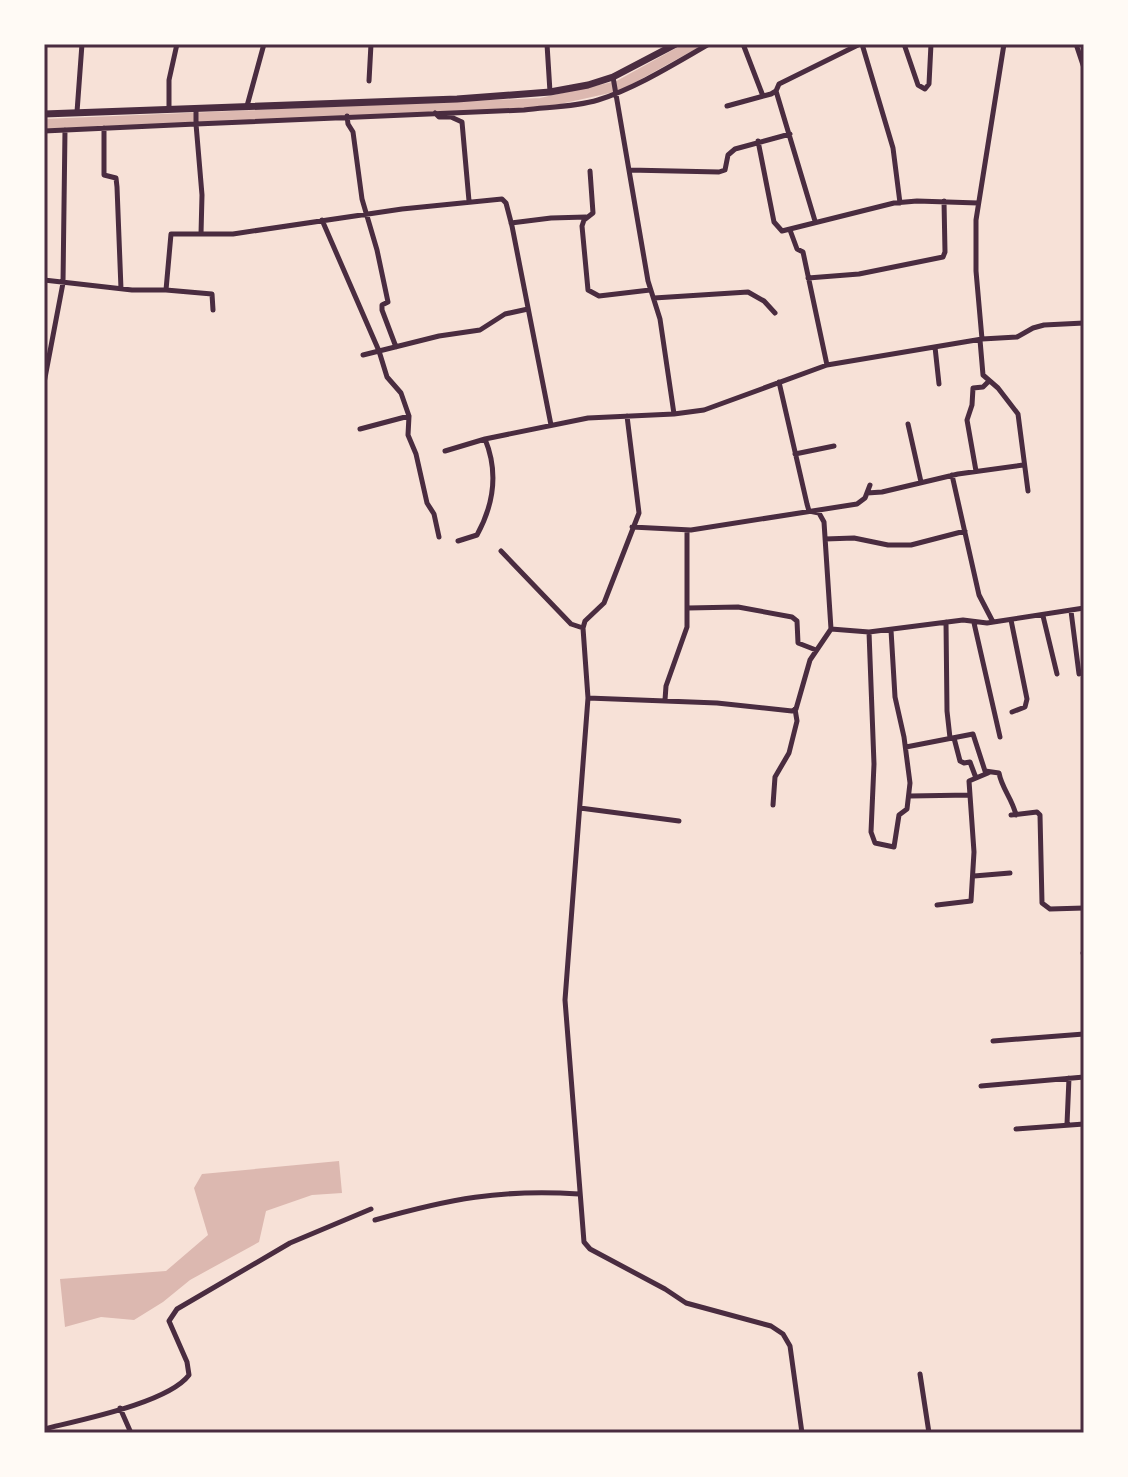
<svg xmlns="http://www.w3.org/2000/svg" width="1128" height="1477" font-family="Arial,sans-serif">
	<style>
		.water { fill: #dcb8b0 }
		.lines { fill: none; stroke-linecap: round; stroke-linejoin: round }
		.canal { stroke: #dcb8b0; stroke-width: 10 }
		.minor { stroke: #4a2c40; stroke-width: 5 }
		.secondary { stroke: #4a2c40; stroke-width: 7 }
		.neatline { fill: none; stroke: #4a2c40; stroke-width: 3 }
	</style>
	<rect width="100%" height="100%" fill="#f7e1d7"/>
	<path class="water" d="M339,1161L342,1193L312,1195L266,1211L259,1242L190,1280L163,1302L134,1320L101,1317L65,1327L60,1279L166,1271L208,1235L194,1188L202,1174Z"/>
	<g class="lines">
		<path class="canal" d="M44,124L541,103L618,86L694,44"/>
		<path class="minor" d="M547,44L550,92
			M743,44L763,96
			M862,44L893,148L900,203
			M904,44L918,85L925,89L929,84L931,44
			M1076,44L1084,68
			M369,81L371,44
			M776,91L815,221
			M247,106L264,44
			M727,106L771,94L776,91L779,84L860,44
			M169,109V80L177,44
			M77,112L82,44
			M435,113L439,117H451L462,122L469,201
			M347,116L348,124L353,132L362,199L377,250L388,302L382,305V310L396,347
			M104,128V175L116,178L117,187L121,289
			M44,131L196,124V108
			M758,141L774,222L782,231L894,203L917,201L978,203
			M629,170L719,172L725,170L728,155L735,149L790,134
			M590,171L593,213L584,220L582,226L588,290L599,296L650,290
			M322,220L379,351L387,377L401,393L409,416L408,435L416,454L427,503L434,514L439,537
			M511,223L551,218L586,217
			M790,230L797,249L803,252L827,365
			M201,234L202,195L196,124L524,110C548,107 575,107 598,100C636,88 674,64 709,44
			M808,278L859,274L943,257L945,252L944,201
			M44,280L132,290H166L171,234H233L402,209L502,199L506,203L512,226L551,425
			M166,290L212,294L213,310
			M654,298L748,292L764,301L775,313
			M982,339L976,271V220L1004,44
			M980,340L983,375L998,388L1018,414L1028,491
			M935,347L939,384
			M363,355L439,336L480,330L505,314L528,309
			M779,382L807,504L809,511L819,513L824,522L831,629L869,632L963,620L987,623L1084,608
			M44,383L63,283L65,130
			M674,414L704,410L827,365L982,339L1017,337L1033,328L1044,325L1084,323
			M627,416L639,513L604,603L585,621L583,628L588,698L565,1000L584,1242L590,1249L665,1289L686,1303L771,1326L783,1334L790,1346L802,1433
			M908,424L921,482
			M360,429L409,416
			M445,451L485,439L588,418L674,414L660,319L648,281L613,77
			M795,454L834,446
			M976,471L967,420L972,405L973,388L983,387L989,381
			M952,475L979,595L993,622
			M867,493L882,492L958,474L1023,465
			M632,527L691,530L857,504L865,498L870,485
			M825,539L854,538L888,545H911L965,531
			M458,541L477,535C494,504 499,473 485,439
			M501,551L571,624L583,628
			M688,608L738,607L792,617L797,621L798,643L816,650
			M1071,611L1079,674
			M1043,616L1057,674
			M1011,620L1027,699L1025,707L1012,712
			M946,622L947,711L950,738
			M974,623L1000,737
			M869,632L874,764L871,832L875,843L894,847L899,815L907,809L910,783L904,737L895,697L891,630
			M588,698L717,703L792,711L796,709L810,660L831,629
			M665,700L666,686L687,627V530
			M954,738L960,761L964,763L970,762L976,778
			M906,747L973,734L985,771L999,773C1002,789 1012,798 1016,815
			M910,796L970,795
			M773,805L775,777L789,753L797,721L795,709
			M580,808L679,821
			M1011,815L1037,812L1040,815L1042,903L1050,909L1084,908
			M974,876L1010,873
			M937,905L971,901L974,852L969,781L988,773
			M1083,953H1084
			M993,1041L1084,1034
			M981,1086L1084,1077
			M1067,1124L1069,1078
			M1016,1129L1084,1124
			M375,1220C449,1199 500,1189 579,1194
			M920,1374L929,1433
			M120,1408L131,1433
			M44,1429C80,1420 168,1403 189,1375L187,1362L169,1321L177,1309L290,1243L371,1209"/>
		<path class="secondary" d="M44,114L457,99L550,92L588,85L613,77L676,44"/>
	</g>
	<rect width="1128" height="1477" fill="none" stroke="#fffaf5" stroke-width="92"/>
	<rect x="46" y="46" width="1036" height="1385" class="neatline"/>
</svg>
